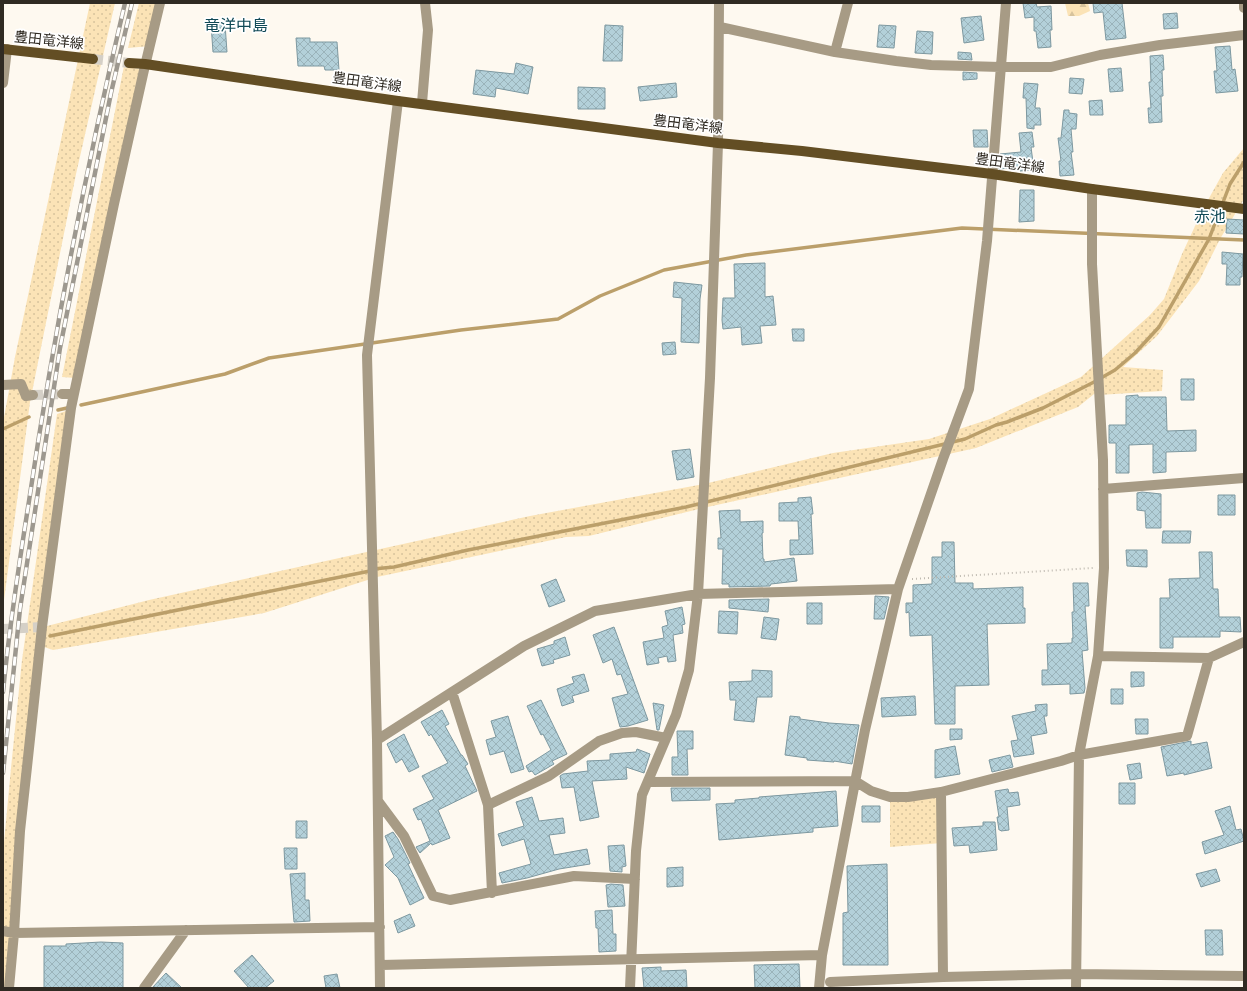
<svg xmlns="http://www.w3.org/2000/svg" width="1247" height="991" font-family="Quicksand,'Noto Sans JP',sans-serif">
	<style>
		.grass { fill: url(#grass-dots) }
		.forest { fill: url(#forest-firs) }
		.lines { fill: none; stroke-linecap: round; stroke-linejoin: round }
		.stream { stroke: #bb9f6a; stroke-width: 3.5 }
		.building { fill: url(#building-cross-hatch); stroke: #7d98a0 }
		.minor-tunnel { stroke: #d5d0c7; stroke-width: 10; stroke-dasharray: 10 5; stroke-linecap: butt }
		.major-tunnel { stroke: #d5d0c7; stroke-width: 10; stroke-dasharray: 10 5; stroke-linecap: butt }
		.path { stroke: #bfbab1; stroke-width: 2; stroke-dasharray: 1 3; stroke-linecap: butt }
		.minor { stroke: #a79b85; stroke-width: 10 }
		.major { stroke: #634e24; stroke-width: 10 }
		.rail-casing { stroke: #9d988f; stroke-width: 4.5 }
		.rail { stroke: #fff; stroke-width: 3; stroke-dasharray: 9; stroke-linecap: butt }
		.labels { text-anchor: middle; stroke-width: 3.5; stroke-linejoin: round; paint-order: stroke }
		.street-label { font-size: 14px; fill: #302b23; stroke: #fff }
		.quarter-label { font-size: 16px; fill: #104956; stroke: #fff }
	</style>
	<defs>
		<pattern id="grass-dots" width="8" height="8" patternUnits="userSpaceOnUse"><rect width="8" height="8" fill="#fbe3b6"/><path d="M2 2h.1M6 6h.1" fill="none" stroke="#d7c39c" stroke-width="1.8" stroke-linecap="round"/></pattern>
		<pattern id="forest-firs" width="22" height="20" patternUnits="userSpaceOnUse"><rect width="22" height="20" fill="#fbe3b6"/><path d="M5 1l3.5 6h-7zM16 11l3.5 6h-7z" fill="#d7c39c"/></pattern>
		<pattern id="building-cross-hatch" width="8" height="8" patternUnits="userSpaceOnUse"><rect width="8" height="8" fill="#b3d0d9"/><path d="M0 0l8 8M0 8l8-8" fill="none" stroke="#9ab3ba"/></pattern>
	</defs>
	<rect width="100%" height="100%" fill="#fef9f0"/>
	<path class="grass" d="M90,3H115L76,174L30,402L3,608V423L15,357Z
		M139,3H160L150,46L128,48Z
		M124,66L144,70L75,378L62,377Z
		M1244,148V199L1220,239L1199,281L1157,336L1123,367L1163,370L1162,391L1099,395V390L1078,407L976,448L703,508L589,536L566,537L377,577L264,613L53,650L41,646L9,988H3V853L11,768L22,660L57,414L69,410L43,627L149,600L530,516L704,484L833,453L929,439L990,419L1081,377L1150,315L1164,299L1182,254L1203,209L1223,173Z
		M941,792L942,843L890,847V797Z"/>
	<path class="forest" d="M1065,3H1088L1090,11L1079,16H1068Z"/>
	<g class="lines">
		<path class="stream" d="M81,405L225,374L269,358L461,330L558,319L600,296L664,270L746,255L962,228L1244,240
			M58,410L67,408
			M3,429L29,417
			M50,636L370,571L373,569L394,567L468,550L686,507L965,439L996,425L1007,422L1043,408L1094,382L1115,370L1135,353L1159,327L1209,239L1230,184L1244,162"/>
	</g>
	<path class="building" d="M1023,3H1036L1037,7L1051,6L1052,30H1050L1051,47L1038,48L1036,31H1034V17L1025,18Z
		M1093,3H1122L1126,38L1106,40L1103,12L1094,13Z
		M1177,13L1178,28L1164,29L1163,14Z
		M981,16L984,40L964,43L961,18Z
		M211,24H225L227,52H213Z
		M605,25L623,26L622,61H603Z
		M879,25L896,26L894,48L877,47Z
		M917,31L933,32L932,54L915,53Z
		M296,38H310V42H337L339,70H325L324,66H298Z
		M1230,46L1232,70L1235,69L1238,91L1216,93L1214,71H1217L1215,47Z
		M958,52L971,53L972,60L958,59Z
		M1163,55L1164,70H1162L1163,96H1161L1162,122L1149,123L1148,108H1151L1149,82H1151L1150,56Z
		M516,63L533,67L528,94L496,88L495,97L473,94L476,70L514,74Z
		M1121,68L1123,91L1110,92L1108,69Z
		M963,72L977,73V79L963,80Z
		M1070,78L1084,79L1082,94L1069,93Z
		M676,83L677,97L640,101L638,87Z
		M1024,83L1038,84L1035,108H1040L1041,125H1034V129L1027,128L1026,98H1023Z
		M578,87L605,88V109H578Z
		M1102,100L1103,115H1090L1089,101Z
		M1064,110H1069V113L1077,114L1076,129H1071L1073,152H1071L1074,175L1060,176L1059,161H1061L1058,138H1061Z
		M973,130H987L988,147H974Z
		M1032,132L1034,147H1031L1034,170L1020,171V167L999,169L1000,154L1021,152L1019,133Z
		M1020,190H1034V221L1019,222Z
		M1227,219L1244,220V234L1226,233Z
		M1222,252L1243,254L1242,277H1240V285H1226L1227,264H1222Z
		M765,263V297L773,296L776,325L760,326L762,343L742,345L741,327L723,329L722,320L723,298H735L734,264Z
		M674,282L702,285L700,299L699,343L681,342L682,298L673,297Z
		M792,329H804V341H793Z
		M675,342L676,354L663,355L662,343Z
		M1181,379H1194V400H1181Z
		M1138,395V397H1166L1167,431L1196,430V451L1166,452V472L1153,473V444L1129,445V473H1116V443H1109V425H1126V396Z
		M690,449L694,477L677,480L672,451Z
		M1142,492L1161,494V528H1146L1145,511L1137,510V493Z
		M1218,495H1235V515H1218Z
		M811,497L813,514H811L813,554L790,555V540H799L798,521H779V503L798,502V498Z
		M740,510V522L763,521V533H762L763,559H764V562L794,558L797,581L771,584L770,586L729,587V584H722L723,549H718V538H721L719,511Z
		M1163,531H1191L1190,543H1162Z
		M942,542H954L955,583H973V589L1023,587V608H1025V623L987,624L989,685L955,686V724H935L932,635L910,636L909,612L906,613V603H913V585L932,584V557H942Z
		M1126,550H1147V567L1127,566Z
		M1199,552H1212L1213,589H1218L1219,617H1240L1241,632L1220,631V637H1173V648H1160V598H1170L1169,579L1200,578Z
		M556,579L565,601L549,607L541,585Z
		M1073,583H1088L1089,606H1085L1088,650L1082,651L1085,688L1084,693L1070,694V684L1042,685V670H1048L1047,644L1072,643V638H1073L1072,612H1074Z
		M875,596L889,597L884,619H874Z
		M769,599L768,612L729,608V600Z
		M807,603H822V624H807Z
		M682,607L685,624L682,625L683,633L673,635L676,661L668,662L667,656L658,658L659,663L647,665L643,642L664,638L662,627L668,625L665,611Z
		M719,611L738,612L737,634L718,633Z
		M764,617L779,619L776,640L761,638Z
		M614,627L648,720L628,726L620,727L612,698L628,694L621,674L617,675L612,659L603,663L593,635Z
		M565,637L570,655L553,660L554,663L542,666L537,649L554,644V641Z
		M752,670L772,671V697H757L754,722L734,720L736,700H730L729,682L752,681Z
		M1131,672H1144V686L1131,687Z
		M584,674L589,691L572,696L574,702L562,706L557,689L574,683L572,677Z
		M1111,689H1123V704H1111Z
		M915,696L916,715L882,717L881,698Z
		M541,700L567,754L552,761L554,764L535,775L532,771L529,772L526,766L551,750L543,734L541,735L527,706Z
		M653,703L664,705L659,730H657Z
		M1047,704V716H1044L1047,733L1031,736L1034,754L1014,757L1011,741L1018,740L1012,716L1036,711L1035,705Z
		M442,710L449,724L445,726L461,755H462L468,764L465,766L477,791L438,810L450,838L432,845L431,843L420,853L416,847L430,841L421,819L418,820L413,809L434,799L422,776L448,763L431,734L429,736L421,722Z
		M508,716L524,769L511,773L504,751L490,755L486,740L496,737L491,721Z
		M790,716L800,717V719L829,723L859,725L852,764L834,761V762L807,760V758L785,755Z
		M1135,719H1148V734H1136Z
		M950,729H962V739L950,740Z
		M677,731H693V749H687L688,775H672V757H678Z
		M404,734L419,767L409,772L402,759L396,763L387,744Z
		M1191,741V745L1207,742L1212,768L1184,775V773L1167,776L1161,747Z
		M955,746L960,774L935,778V750Z
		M637,749L650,754L644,773L626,767L627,779L592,781L599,817L580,821L574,787L562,788L560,776L563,774L588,771L587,761L610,760V754L636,752Z
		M1010,755L1013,767L992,772L989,760Z
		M1140,763L1142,778L1130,780L1127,765Z
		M1119,783H1135V804H1119Z
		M671,788H710V800L672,801Z
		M1008,789L1009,793L1018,792L1020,805L1007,807L1009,830L1001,831L1000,830H999L997,817H999L995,791Z
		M836,791L838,826L813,828V832L719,840L716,804L735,803V800L759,798V797Z
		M532,797L539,821L563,818L565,833L549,835L554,855L587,849L590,864L559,869L527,878L502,883L499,873L531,864L524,839L502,846L498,834L524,826L516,802Z
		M862,806H880V822H862Z
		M1230,806L1236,830L1241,829L1244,841L1205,854L1202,842L1224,835L1215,811Z
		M296,821H307V838H296Z
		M983,822H995L997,850L970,853L969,845L954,846L952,828L983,826Z
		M393,832L398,839L410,863L408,864L424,898L410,905L398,878L385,865L394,857L385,836Z
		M624,845L626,866L622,867V872L610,871L608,846Z
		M284,848H297V869H285Z
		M887,864L888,965H843V913L848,912L847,866Z
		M683,867V886L667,887V868Z
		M1216,869L1220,881L1201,887L1196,874Z
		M305,873V900H309L310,921L294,922L290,874Z
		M611,884L623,885L625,906L608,907L606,885Z
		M612,910L613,934H616V951L599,952L598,928H596L595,911Z
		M410,914L415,926L398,933L394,921Z
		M1205,930H1222L1223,955H1206Z
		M101,942L123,943V988H44V946H66V944Z
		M252,955L274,981L265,988H249L234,971Z
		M799,964L800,988H755L754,965Z
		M661,967V971L686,970L687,988H644L642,968Z
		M166,973L182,988H152Z
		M337,974L340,988H326L324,976Z"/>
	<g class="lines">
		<path class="minor-tunnel" d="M33,395L62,394
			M3,629L42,627"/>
		<path class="major-tunnel" d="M93,59L129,63"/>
		<path class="path" d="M912,579L1093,568"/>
		<path class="minor" d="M1244,3V8
			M720,27L835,52L896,61L931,65L1000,67H1051L1100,55L1160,45L1244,35
			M835,52L848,3
			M3,83L7,49
			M422,103L428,30L425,3
			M3,385L21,384L26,396L33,395
			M62,394H74
			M1103,489L1244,478
			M1098,656L1209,658L1244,642
			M452,692L488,805L492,893
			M377,740L524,646L595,611L698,594L898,589
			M648,782L855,781L871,791L890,797H908L941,792L1061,761L1079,755L1187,736L1209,658
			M941,792L943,977
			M378,801L404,836L433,896L450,900L574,876L635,879
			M488,805L549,776L599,741L622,733L636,732L666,738
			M3,931L14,933L380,927
			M381,965L822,955
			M830,982L943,977L1076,974L1244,976
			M9,988L14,933L20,831L27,767L42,627L71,408L114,204L144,70L160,3
			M144,988L186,930
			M380,988L377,740L367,355L398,101
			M630,988L636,851L642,795L676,715L689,670L698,594L710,378L718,143L719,3
			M819,988L822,955L865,730L898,589L943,459L969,389L987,241L1006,3
			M1076,988L1079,755L1098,656L1104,568L1103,460L1092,264V189"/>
		<path class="major" d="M3,49L93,59
			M129,63L145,64L398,101L718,143L802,151L992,174L1092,189L1244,209"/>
		<defs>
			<path id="rail" d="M3,692C9,628 19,564 29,501C54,333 86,168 125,3
				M3,773L20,609L60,348L111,93L132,3"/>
		</defs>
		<use href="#rail" class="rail-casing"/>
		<use href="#rail" class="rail"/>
	</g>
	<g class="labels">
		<g class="street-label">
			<text transform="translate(49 40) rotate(6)" y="5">豊田竜洋線</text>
			<text transform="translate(367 82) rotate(8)" y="5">豊田竜洋線</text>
			<text transform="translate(688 124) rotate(7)" y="5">豊田竜洋線</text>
			<text transform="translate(1010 163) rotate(8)" y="5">豊田竜洋線</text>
		</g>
		<g class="quarter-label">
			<text x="236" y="31">竜洋中島</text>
			<text x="1210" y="222">赤池</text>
		</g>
	</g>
	<rect width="1247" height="991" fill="none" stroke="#302b23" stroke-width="8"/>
</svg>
